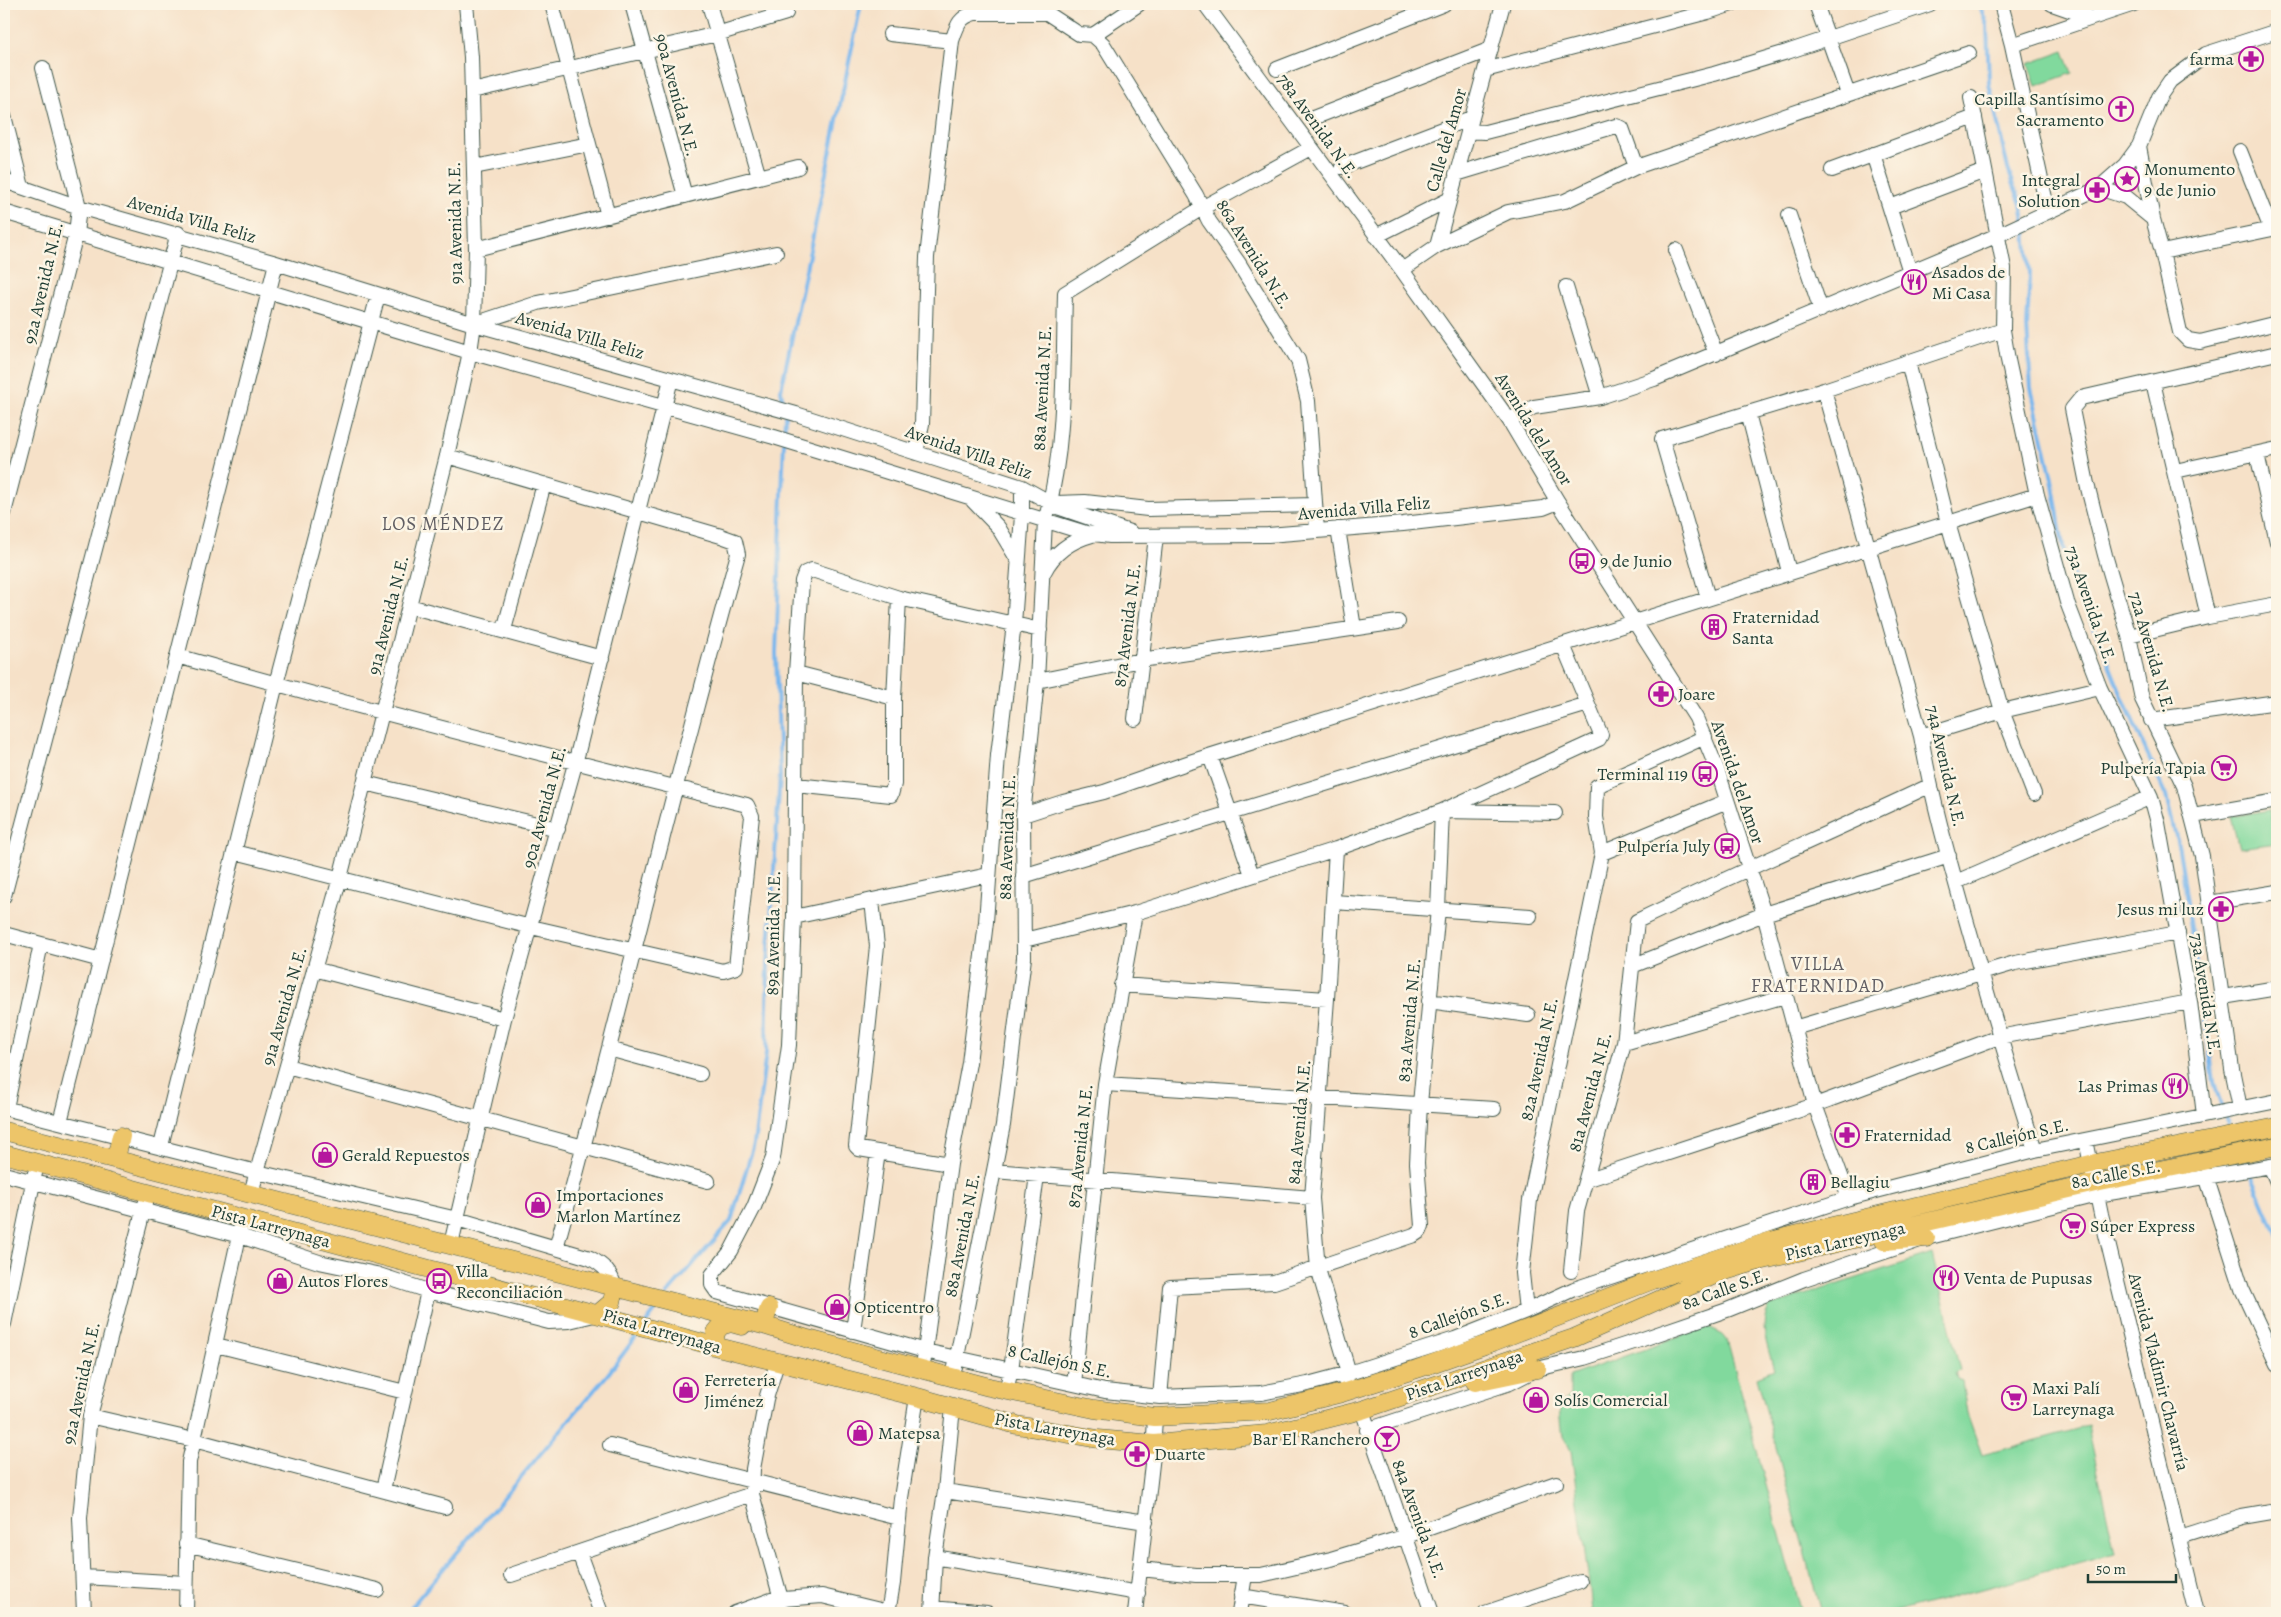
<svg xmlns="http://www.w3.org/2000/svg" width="2281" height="1617" font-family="Alegreya,serif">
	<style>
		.green { fill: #81d99d; stroke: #508b68 }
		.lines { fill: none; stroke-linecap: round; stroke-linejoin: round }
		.stream { stroke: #7ab7ed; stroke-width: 4 }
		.minor-casing { stroke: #3f564a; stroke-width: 16 }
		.major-casing { stroke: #3f564a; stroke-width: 19 }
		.minor { stroke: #fff; stroke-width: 14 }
		.major { stroke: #edc569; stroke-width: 18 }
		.labels { text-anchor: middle; stroke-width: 5; stroke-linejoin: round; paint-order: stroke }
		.poi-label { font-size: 18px; fill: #1f3d34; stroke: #fcf5e5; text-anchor: start }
		.street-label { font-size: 18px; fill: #1f3d34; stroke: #fcf5e5 }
		.neighbourhood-label { font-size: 19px; letter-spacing: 1px; fill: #615f64; stroke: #fcf5e5 }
	</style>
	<rect width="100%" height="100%" fill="#fcf5e5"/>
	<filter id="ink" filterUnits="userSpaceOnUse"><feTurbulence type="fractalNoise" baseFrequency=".02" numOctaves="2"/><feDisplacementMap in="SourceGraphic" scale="10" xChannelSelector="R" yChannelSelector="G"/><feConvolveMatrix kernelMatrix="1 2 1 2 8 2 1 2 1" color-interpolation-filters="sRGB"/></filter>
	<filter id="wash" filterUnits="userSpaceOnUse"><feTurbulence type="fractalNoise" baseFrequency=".0096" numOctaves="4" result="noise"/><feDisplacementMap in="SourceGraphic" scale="20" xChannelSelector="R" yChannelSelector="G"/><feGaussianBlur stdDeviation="1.12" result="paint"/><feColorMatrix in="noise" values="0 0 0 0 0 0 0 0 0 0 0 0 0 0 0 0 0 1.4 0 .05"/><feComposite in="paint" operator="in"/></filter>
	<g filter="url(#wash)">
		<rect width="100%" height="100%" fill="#f6e1c8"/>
		<path class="green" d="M2064,51L2072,73L2036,86L2028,64Z
			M2269,810L2277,843L2239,848L2231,817Z
			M1932,1254L1960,1370L1955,1373L1957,1380L1962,1382L1967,1413L1982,1455L2088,1426L2115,1553L1893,1613H1821L1757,1377L1774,1370C1769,1349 1757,1325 1770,1306Z
			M1707,1327L1723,1335L1727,1340L1801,1613H1592L1590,1590L1571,1451L1561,1430L1559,1406L1570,1395V1376Z"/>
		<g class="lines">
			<path class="stream" d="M1979,4L1987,25L1989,84L2008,169L2021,204L2026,231L2030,273L2027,326L2031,388L2052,479L2064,552L2119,689L2166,796L2179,849L2214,1081L2222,1108
				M784,408L781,390L861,4
				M2225,1114L2232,1131
				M2244,1158L2277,1236
				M667,1294L731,1221L754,1144L766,1053L768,965L780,775L776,653L785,415
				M646,1323L660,1304
				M406,1613L608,1374L641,1330"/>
		</g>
	</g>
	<g filter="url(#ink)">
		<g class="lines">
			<defs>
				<path id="minor" d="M552,4L608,216
					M632,4L685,196
					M709,4L759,177
					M1205,4L1402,270L1509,420L1558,502L1696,718L1717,769L1764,914L1815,1105L1849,1198
					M1816,4L1848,94
					M2001,4L2012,45L2048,212
					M2052,4L2092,18L2134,4
					M890,34L952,41
					M1093,35L1139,4
					M2012,45L2092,18
					M1277,69L1444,4
					M1485,70L1708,12L1732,4
					M472,91L717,34L786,13
					M1971,98L2004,268L2003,330L2008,360L2037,495L2067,602L2100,688L2151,797L2158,823L2190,1002L2204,1115
					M4,116L22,187
					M1313,118L1491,49
					M1468,131L1485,132L1714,74L1787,52L1930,4
					M2139,146L2153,219L2162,252L2277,228
					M2240,151L2271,229
					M1873,154L1910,272
					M474,167L589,144
					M1342,167L1471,118
					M1832,170L1975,117
					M1456,174L1616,126L1622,128L1636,167
					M4,181L79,207L276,263L474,324L796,414L1022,487L1060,508L1130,532
					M2099,188L2126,197L2153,219
					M1890,207L1985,171
					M4,212L470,352L774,437L1086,533L1110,536L1268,535L1403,524L1543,508L1558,502
					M1789,215L1821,310
					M1376,236L1448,200
					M1437,246L1508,212L1565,201L1636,167L1969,53
					M476,249L798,167
					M1676,250L1716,354
					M2162,252L2180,332L2188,340L2200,342L2277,323
					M1402,270L1437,246L1503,4
					M1566,287L1600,397
					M474,324L538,303L776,253
					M1908,362L1948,523L2002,711L2034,794
					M2153,382L2208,617
					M1824,390L1921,736C1931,795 1947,852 1963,909C1986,990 2009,1070 2035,1150
					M1748,413L1789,572
					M1509,420L1534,407L1600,397L1654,379L1998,235L2099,188L2125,165L2139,146L2159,97L2170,81L2206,54L2277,31
					M916,453L922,424L927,257L952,41C957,26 959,17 975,13H1047L1079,34L1093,35L1103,44L1196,195L1209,221L1238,262L1298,360L1308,401L1317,531
					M2257,454L2277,542
					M447,456L721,536L735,541L738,554C673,784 620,1017 556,1248
					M2175,471L2277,449
					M973,501L998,527L1018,560
					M1056,503L1085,502L1148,509L1314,505
					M4,513L76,234L79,207L43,68
					M1338,529L1354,628
					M1044,572C1054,552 1070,541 1092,535
					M1708,598L1662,439L1824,390L2003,330
					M409,606L602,658
					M504,630L544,484
					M1040,630L899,598L812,570L805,573L802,581L796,673L794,917L789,1045L773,1158L754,1207L731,1251L712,1275V1285L717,1292L925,1351L1105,1391L1160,1397L1261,1393L1308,1384L1349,1373L1455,1339L1526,1311L1574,1289L1849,1198L2035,1150L2277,1101
					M2129,636L2208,617L2277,604
					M177,656C366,710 556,758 747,805L752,816L736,967L723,971L531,927L235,852
					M796,673L894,698
					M1037,681L1141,660L1398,622
					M1135,719L1156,536
					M2151,720L2277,702
					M1921,736L2002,711L2100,688
					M1210,756L1252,875
					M365,783L558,829
					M796,785L891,795L894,784V698L899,598
					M1555,813L1442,811L1599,739L1601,735L1563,645
					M1023,815L1063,802L1104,792L1190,762L2037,495
					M2193,816L2277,801
					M1336,849L1327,999L1312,1198L1318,1269L1349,1373L1345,1381
					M1602,853L1727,801
					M1023,876L1588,704
					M1956,882L2151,797
					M4,896L178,233
					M872,901L877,946L856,1146L859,1149L950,1164
					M1334,902L1530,916
					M2209,903L2277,892
					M794,917L988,875
					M4,934L101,960
					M1024,940L1135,913L1336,849L1442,811L1438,909L1420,1104L1417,1163L1422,1226L1420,1231L1414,1235L1274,1282L1170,1287L1160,1397
					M1632,966L1764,914L1949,856
					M314,969L504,1019
					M1121,985L1327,999
					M2223,997L2277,988
					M1429,1001L1528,1015
					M1794,1028L2015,963L2178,933
					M1624,1043L1785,996
					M609,1049L700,1074
					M287,1066L708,1181
					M1105,1084L1494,1109
					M4,1108L257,1172L457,1219L590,1258C603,1265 611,1272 615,1288
					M6,1108L41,944
					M2240,1108L2232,1069L2202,856L2184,786L2142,699L2129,636L2105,555L2087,484L2072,409L2081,398L2277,353
					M60,1122L276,263
					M2086,1140L2101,1214L2197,1613
					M161,1146L276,684L378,295
					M2270,1166L2277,1182
					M994,1171L1312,1198
					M4,1174L240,1236L319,1262L376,1274L428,1291L549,1322L569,1321L598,1314
					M2206,1176L2242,1289L2277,1364
					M1586,1180L1815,1105L1999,1037L2190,1002
					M251,1193L340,878L447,456L470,352L474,324L476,249L471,57L466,4
					M451,1244L504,1019L575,764L671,379
					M1571,1271L1577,1211L1624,1043L1637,921C1734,874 1832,832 1929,786
					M1526,1311L1522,1273L1530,1200L1602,853L1596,817L1597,786L1705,737
					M4,1324L35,1173
					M853,1331L878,1152
					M216,1345L405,1392
					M924,1359L950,1164L969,1063L986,922L998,755L1014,624L1022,515V487
					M777,1363L766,1399L753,1469L752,1494L781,1599L780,1613
					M955,1367L1003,1125L1024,958L1023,815L1037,681L1045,521C1066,449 1063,368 1065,293L1202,208L1311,148
					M1074,1384L1105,1084L1135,913
					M1006,1391L1011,1370L1037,1175
					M1362,1410L1432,1613
					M90,1416L194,1440L445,1507
					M1367,1430L1510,1383L1537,1369L1584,1358L1637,1341L1727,1310L1804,1279L1926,1238L2097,1195L2277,1165
					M610,1445L899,1518
					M383,1490L428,1291
					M945,1491L1146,1522
					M2179,1537L2242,1517L2277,1511
					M186,1544L377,1590
					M579,1553L601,1613
					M935,1557L1138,1593
					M1141,1569L1196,1575H1261L1331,1559L1407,1536L1556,1483
					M511,1575L752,1494
					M84,1577L185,1583
					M1241,1596L1345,1613
					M932,1608L987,1613
					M84,1613L80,1518L90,1416L145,1204
					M186,1613L189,1462L241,1227
					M735,1613L771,1600L822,1596L888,1612
					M888,1613L893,1583L901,1498L917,1397
					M932,1613L935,1557L945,1491L953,1407
					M1135,1613L1153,1455L1155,1417
					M1239,1613L1245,1575
					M1485,1613L1580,1581"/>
				<path id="major" d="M4,1131L763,1325L808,1339L989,1387L1094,1409L1155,1417L1270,1411L1342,1393L1417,1369L1493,1342L1653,1280L1770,1241L2091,1164L2277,1127
					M4,1154L714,1346L917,1397L1017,1425L1098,1439L1154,1444L1267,1434L1362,1410L1574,1338L1719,1273L1755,1262L2095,1183L2277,1146
					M116,1159L121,1136
					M1884,1241L1926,1238
					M599,1313L612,1302L615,1288
					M763,1325L769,1308
					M714,1346L716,1332L721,1326L731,1323L742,1326
					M1475,1382L1537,1369"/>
			</defs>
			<use href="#minor" class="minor-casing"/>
			<use href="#major" class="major-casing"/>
			<use href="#minor" class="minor"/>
			<use href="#major" class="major"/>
		</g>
	</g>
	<defs>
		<symbol id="pharmacy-ring" viewBox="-11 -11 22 22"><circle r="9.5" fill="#fcf5e5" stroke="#b5179e" stroke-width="1.5"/><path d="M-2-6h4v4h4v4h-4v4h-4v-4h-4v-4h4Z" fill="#b5179e"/></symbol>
		<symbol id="church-ring" viewBox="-11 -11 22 22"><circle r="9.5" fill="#fcf5e5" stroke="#b5179e" stroke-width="1.5"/><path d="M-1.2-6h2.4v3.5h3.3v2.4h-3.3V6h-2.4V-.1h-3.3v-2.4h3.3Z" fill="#b5179e"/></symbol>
		<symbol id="sight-ring" viewBox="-11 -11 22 22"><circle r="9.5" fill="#fcf5e5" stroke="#b5179e" stroke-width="1.5"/><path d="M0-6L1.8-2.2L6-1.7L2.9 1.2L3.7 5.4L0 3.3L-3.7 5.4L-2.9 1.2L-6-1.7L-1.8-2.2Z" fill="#b5179e"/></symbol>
		<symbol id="restaurant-ring" viewBox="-11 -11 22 22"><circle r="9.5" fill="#fcf5e5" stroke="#b5179e" stroke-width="1.5"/><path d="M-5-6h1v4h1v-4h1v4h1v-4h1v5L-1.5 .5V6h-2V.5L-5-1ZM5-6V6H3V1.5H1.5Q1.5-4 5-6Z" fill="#b5179e"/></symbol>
		<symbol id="bus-ring" viewBox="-11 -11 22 22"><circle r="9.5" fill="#fcf5e5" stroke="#b5179e" stroke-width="1.5"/><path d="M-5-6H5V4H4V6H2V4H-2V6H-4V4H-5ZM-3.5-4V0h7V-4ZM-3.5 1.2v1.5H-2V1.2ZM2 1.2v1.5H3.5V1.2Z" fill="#b5179e"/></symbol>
		<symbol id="building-ring" viewBox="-11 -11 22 22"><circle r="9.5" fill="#fcf5e5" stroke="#b5179e" stroke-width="1.5"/><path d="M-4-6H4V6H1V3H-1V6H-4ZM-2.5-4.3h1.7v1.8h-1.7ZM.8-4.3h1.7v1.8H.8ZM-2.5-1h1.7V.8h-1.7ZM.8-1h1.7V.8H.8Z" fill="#b5179e"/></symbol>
		<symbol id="supermarket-ring" viewBox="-11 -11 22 22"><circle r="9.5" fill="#fcf5e5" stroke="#b5179e" stroke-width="1.5"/><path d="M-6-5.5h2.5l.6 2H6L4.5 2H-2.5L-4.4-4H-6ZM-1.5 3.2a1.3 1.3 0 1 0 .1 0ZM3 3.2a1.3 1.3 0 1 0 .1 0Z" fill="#b5179e"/></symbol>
		<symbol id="shop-ring" viewBox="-11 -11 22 22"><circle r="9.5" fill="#fcf5e5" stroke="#b5179e" stroke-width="1.5"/><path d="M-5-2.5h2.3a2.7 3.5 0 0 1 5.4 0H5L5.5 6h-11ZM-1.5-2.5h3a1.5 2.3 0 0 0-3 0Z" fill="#b5179e"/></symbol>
		<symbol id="bar-ring" viewBox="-11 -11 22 22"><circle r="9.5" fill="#fcf5e5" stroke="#b5179e" stroke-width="1.5"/><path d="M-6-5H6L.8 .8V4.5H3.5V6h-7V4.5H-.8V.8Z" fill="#b5179e"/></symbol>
	</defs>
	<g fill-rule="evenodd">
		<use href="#pharmacy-ring" x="2237" y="45" width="28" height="28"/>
		<use href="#church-ring" x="2107" y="95" width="28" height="28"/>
		<use href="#sight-ring" x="2113" y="165" width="28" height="28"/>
		<use href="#pharmacy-ring" x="2083" y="176" width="28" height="28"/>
		<use href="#restaurant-ring" x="1900" y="268" width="28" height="28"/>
		<use href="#bus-ring" x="1568" y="547" width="28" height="28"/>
		<use href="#building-ring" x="1700" y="613" width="28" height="28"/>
		<use href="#pharmacy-ring" x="1647" y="680" width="28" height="28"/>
		<use href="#supermarket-ring" x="2210" y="754" width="28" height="28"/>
		<use href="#bus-ring" x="1691" y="760" width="28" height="28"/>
		<use href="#bus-ring" x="1713" y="832" width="28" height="28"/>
		<use href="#pharmacy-ring" x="2207" y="895" width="28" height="28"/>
		<use href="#restaurant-ring" x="2161" y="1072" width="28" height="28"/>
		<use href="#pharmacy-ring" x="1833" y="1121" width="28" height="28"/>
		<use href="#shop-ring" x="311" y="1141" width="28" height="28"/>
		<use href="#building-ring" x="1799" y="1168" width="28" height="28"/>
		<use href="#shop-ring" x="524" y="1191" width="28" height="28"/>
		<use href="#supermarket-ring" x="2059" y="1212" width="28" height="28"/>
		<use href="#restaurant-ring" x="1932" y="1264" width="28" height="28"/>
		<use href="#shop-ring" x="266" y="1267" width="28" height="28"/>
		<use href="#bus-ring" x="425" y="1267" width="28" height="28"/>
		<use href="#shop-ring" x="823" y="1293" width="28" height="28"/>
		<use href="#shop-ring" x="672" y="1376" width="28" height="28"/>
		<use href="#supermarket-ring" x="2000" y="1384" width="28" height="28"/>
		<use href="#shop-ring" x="1522" y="1386" width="28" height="28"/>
		<use href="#shop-ring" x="846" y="1419" width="28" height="28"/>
		<use href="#bar-ring" x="1373" y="1425" width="28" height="28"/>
		<use href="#pharmacy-ring" x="1123" y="1440" width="28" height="28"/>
	</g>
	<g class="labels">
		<g class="poi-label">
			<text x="2234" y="65" text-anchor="end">farma</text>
			<text x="2104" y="105" text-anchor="end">Capilla Santísimo<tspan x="2104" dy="21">Sacramento</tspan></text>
			<text x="2144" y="175">Monumento<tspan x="2144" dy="21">9 de Junio</tspan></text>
			<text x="2080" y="186" text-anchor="end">Integral<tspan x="2080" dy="21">Solution</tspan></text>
			<text x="1932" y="278">Asados de<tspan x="1932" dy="21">Mi Casa</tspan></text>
			<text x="1600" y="567">9 de Junio</text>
			<text x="1732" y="623">Fraternidad<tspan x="1732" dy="21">Santa</tspan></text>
			<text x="1678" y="700">Joare</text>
			<text x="2206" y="774" text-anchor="end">Pulpería Tapia</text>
			<text x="1688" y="780" text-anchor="end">Terminal 119</text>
			<text x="1710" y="852" text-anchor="end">Pulpería July</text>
			<text x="2204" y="915" text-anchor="end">Jesus mi luz</text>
			<text x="2158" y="1092" text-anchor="end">Las Primas</text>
			<text x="1864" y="1141">Fraternidad</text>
			<text x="342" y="1161">Gerald Repuestos</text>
			<text x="1830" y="1188">Bellagiu</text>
			<text x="556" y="1201">Importaciones<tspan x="556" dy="21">Marlon Martínez</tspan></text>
			<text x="2090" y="1232">Súper Express</text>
			<text x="456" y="1277">Villa<tspan x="456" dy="21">Reconciliación</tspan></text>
			<text x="1964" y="1284">Venta de Pupusas</text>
			<text x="298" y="1287">Autos Flores</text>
			<text x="854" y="1313">Opticentro</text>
			<text x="704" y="1386">Ferretería<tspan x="704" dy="21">Jiménez</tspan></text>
			<text x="2032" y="1394">Maxi Palí<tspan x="2032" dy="21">Larreynaga</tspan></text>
			<text x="1554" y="1406">Solís Comercial</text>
			<text x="878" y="1439">Matepsa</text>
			<text x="1370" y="1445" text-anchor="end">Bar El Ranchero</text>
			<text x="1154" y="1460">Duarte</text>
		</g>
		<g class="street-label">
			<text transform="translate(677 95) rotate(75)" y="6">90a Avenida N.E.</text>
			<text transform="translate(1318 126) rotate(54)" y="6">78a Avenida N.E.</text>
			<text transform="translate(1446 140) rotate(-74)" y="6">Calle del Amor</text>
			<text transform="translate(192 219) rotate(16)" y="6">Avenida Villa Feliz</text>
			<text transform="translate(455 223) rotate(-91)" y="6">91a Avenida N.E.</text>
			<text transform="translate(1254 254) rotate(58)" y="6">86a Avenida N.E.</text>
			<text transform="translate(43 283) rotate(-77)" y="6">92a Avenida N.E.</text>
			<text transform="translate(580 335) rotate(16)" y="6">Avenida Villa Feliz</text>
			<text transform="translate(1042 388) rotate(-87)" y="6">88a Avenida N.E.</text>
			<text transform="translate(1534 429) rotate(58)" y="6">Avenida del Amor</text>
			<text transform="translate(969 452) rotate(19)" y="6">Avenida Villa Feliz</text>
			<text transform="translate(1364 508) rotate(-5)" y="6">Avenida Villa Feliz</text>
			<text transform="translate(2091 605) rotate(71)" y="6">73a Avenida N.E.</text>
			<text transform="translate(388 615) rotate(-76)" y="6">91a Avenida N.E.</text>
			<text transform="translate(1127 625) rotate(-83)" y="6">87a Avenida N.E.</text>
			<text transform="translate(2152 652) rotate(74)" y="6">72a Avenida N.E.</text>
			<text transform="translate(1946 766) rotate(77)" y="6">74a Avenida N.E.</text>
			<text transform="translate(1738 782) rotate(71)" y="6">Avenida del Amor</text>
			<text transform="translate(544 807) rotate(-75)" y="6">90a Avenida N.E.</text>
			<text transform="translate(1007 837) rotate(-88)" y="6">88a Avenida N.E.</text>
			<text transform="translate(773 933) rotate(-89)" y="6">89a Avenida N.E.</text>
			<text transform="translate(2206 994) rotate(81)" y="6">73a Avenida N.E.</text>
			<text transform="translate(284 1006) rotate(-74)" y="6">91a Avenida N.E.</text>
			<text transform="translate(1409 1020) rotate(-85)" y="6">83a Avenida N.E.</text>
			<text transform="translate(1539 1059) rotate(-78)" y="6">82a Avenida N.E.</text>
			<text transform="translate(1590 1092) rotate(-75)" y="6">81a Avenida N.E.</text>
			<text transform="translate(1299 1122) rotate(-85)" y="6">84a Avenida N.E.</text>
			<text transform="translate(2017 1136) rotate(-13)" y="6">8 Callejón S.E.</text>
			<text transform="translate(1080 1146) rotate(-84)" y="6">87a Avenida N.E.</text>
			<text transform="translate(2116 1174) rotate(-11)" y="6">8a Calle S.E.</text>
			<text transform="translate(271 1226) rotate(15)" y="6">Pista Larreynaga</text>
			<text transform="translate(962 1235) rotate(-79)" y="6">88a Avenida N.E.</text>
			<text transform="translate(1845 1241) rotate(-13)" y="6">Pista Larreynaga</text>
			<text transform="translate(1725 1289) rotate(-20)" y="6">8a Calle S.E.</text>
			<text transform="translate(1459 1315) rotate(-20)" y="6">8 Callejón S.E.</text>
			<text transform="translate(662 1331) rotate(16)" y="6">Pista Larreynaga</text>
			<text transform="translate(1060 1361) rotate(12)" y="6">8 Callejón S.E.</text>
			<text transform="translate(2159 1372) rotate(76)" y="6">Avenida Vladimir Chavarría</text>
			<text transform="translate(1464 1375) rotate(-19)" y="6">Pista Larreynaga</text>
			<text transform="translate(81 1383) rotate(-78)" y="6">92a Avenida N.E.</text>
			<text transform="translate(1055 1429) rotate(10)" y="6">Pista Larreynaga</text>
			<text transform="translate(1419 1519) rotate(70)" y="6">84a Avenida N.E.</text>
		</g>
		<g class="neighbourhood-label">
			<text x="443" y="530">LOS MÉNDEZ</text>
			<text x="1818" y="970">VILLA<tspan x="1818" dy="22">FRATERNIDAD</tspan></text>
		</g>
	</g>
	<rect width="2281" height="1617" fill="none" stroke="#fcf5e5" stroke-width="20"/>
	<path d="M2088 1574v8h88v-8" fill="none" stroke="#1f3d34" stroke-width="2.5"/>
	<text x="2096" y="1574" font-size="15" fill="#1f3d34" stroke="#fcf5e5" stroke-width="4" paint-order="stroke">50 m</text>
</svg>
